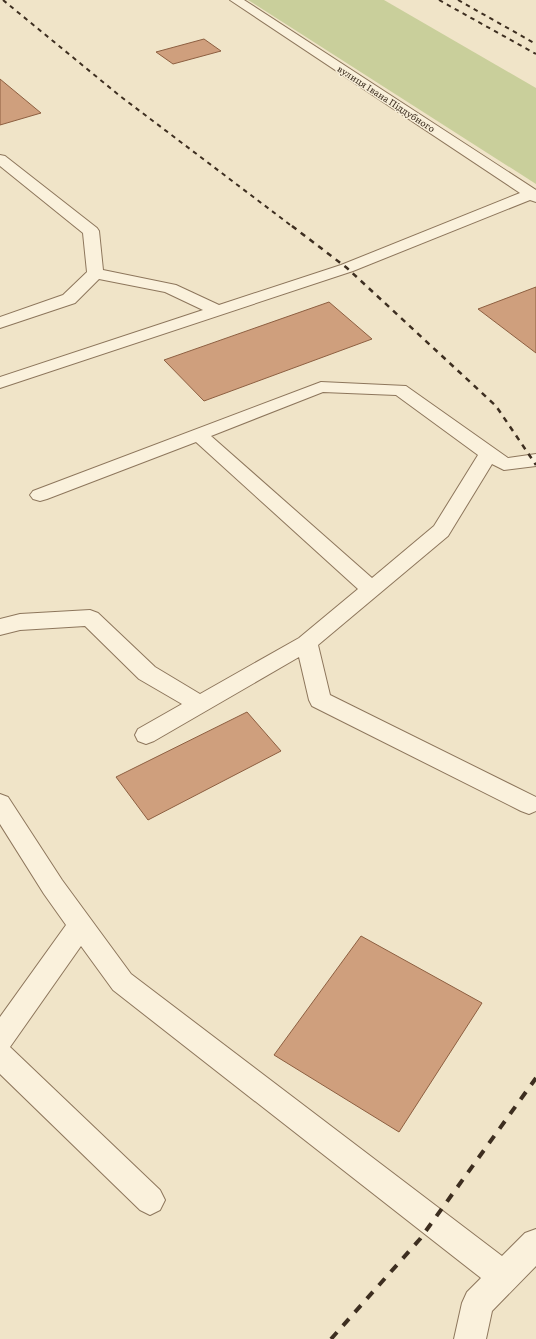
<svg xmlns="http://www.w3.org/2000/svg" width="536" height="1339" font-family="Literata,serif">
	<style>
		.green { fill: #c9cf9b }
		.building { fill: #cf9f7d; stroke: #8d5f41 }
		.lines { fill: none; stroke-linecap: round; stroke-linejoin: round }
		.minor-casing { stroke: #8d765c; stroke-width: 2 }
		.minor { fill: #faf1dc; fill-rule: evenodd }
		.rail-far2 { stroke: #3d2e20; stroke-width: 2; stroke-dasharray: 4.5 4.5; stroke-linecap: butt }
		.rail-far1 { stroke: #3d2e20; stroke-width: 2.5; stroke-dasharray: 5.5 5.5; stroke-linecap: butt }
		.rail { stroke: #3d2e20; stroke-width: 4; stroke-dasharray: 9 9; stroke-linecap: butt }
		.labels { text-anchor: middle; stroke-width: 3; stroke-linejoin: round; paint-order: stroke }
		.far-street-label { font-size: 9px; fill: #3d2e20; stroke: #f7eed8 }
	</style>
	<rect width="100%" height="100%" fill="#f0e4c8"/>
	<path class="green" d="M248,0H384L536,88V184Z"/>
	<path class="building" d="M204,39L221,51L173,64L156,52Z
		M0,79L41,113L0,125Z
		M536,287V353L478,309Z
		M329,302L372,339L204,401L164,360Z
		M247,712L281,751L148,820L116,777Z
		M361,936L482,1003L399,1132L274,1055Z"/>
	<g class="lines">
		<defs>
			<path id="minor" d="M230,0H244L536,190V202L530,200L353,271L0,388V377L203,310L165,292L99,279L75,303L0,328V317L63,295L87,272L83,233L0,166V155L5,156L97,228L99,231L103,270L176,285L219,305L341,265L520,193Z
				M321,382L406,386L508,458L536,454V466L504,470L492,464L448,536L318,645L330,695L536,797V811L529,814L521,811L312,706L309,700L299,657L154,741L146,744L138,741L135,735L138,729L182,704L139,679L85,626L20,630L0,635V619L20,614L90,610L98,613L155,667L200,694L299,638L358,589L196,442L47,499L40,501L33,499L30,495L33,491ZM323,392L396,395L478,455L434,526L372,578L211,436Z
				M0,794L8,797L62,880L131,974L502,1256L525,1233L536,1229V1266L492,1311L486,1339H454L462,1303L467,1292L481,1278L113,990L81,946L10,1047L160,1190L165,1200L160,1210L150,1215L140,1210L0,1074V1017L66,925L44,894L0,824Z"/>
		</defs>
		<use href="#minor" class="minor-casing"/>
		<use href="#minor" class="minor"/>
		<path class="rail-far2" d="M3,0L120,96L293,227
			M439,0L536,54
			M458,0L536,44"/>
		<path class="rail-far1" d="M292,226L347,268L496,406L536,465"/>
		<path class="rail" d="M331,1339L420,1239L536,1078"/>
	</g>
	<g class="labels">
		<g class="far-street-label">
			<text transform="translate(386 99) rotate(33)" y="3">вулиця Івана Піддубного</text>
		</g>
	</g>
</svg>
